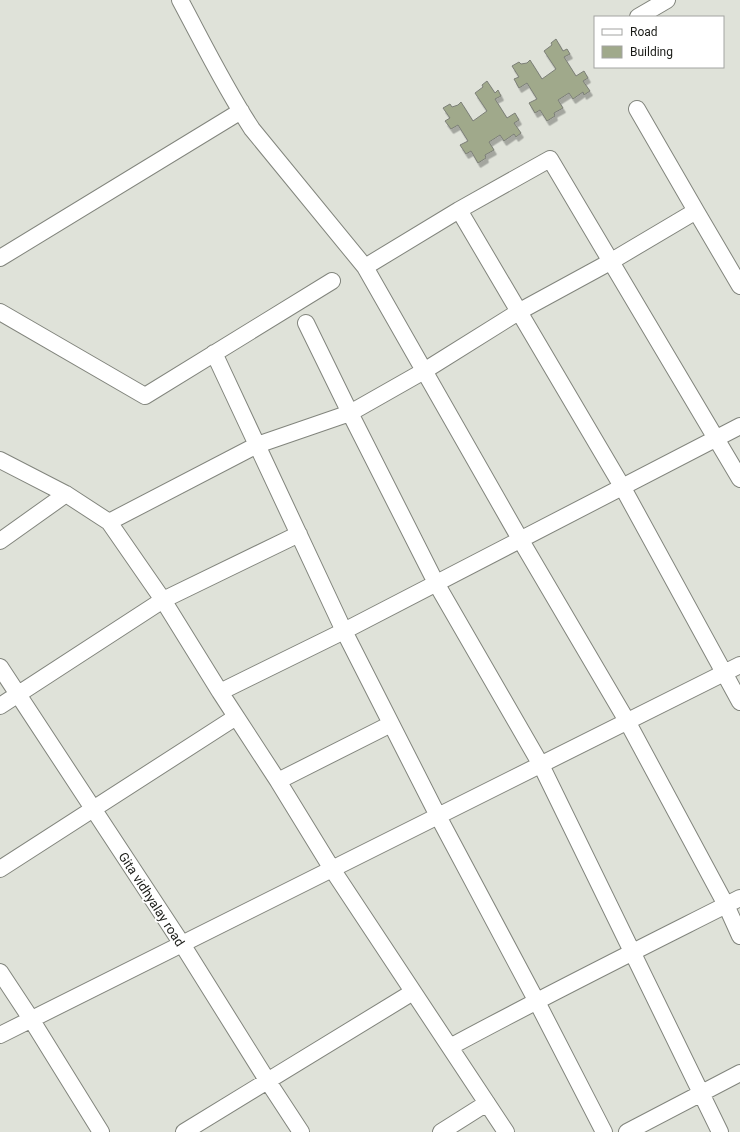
<svg xmlns="http://www.w3.org/2000/svg" width="740" height="1132" font-family="Roboto,sans-serif">
	<style>
		.building { fill: #a0a98b; stroke: #7c7f77; filter: url(#shadow) }
		.lines { fill: none; stroke-linecap: round; stroke-linejoin: round }
		.minor-casing { stroke: #82857d; stroke-width: 18 }
		.minor { stroke: #fff; stroke-width: 16 }
		.labels { text-anchor: middle; stroke-width: 3.5; stroke-linejoin: round; paint-order: stroke }
		.street-label { font-size: 13px; fill: #1a1b17; stroke: #fff }
	</style>
	<defs>
		<filter id="shadow"><feDropShadow dx="2.5" dy="4.5" stdDeviation="0" flood-color="#0004"/></filter>
	</defs>
	<rect width="100%" height="100%" fill="#dfe2d9"/>
	<path class="building" d="M556,39L563,51L567,49L570,54L564,57L576,76L584,71L588,78L583,81L590,91L584,95L583,92L573,99L569,93L558,100L563,108L554,113L555,116L547,121L540,110L535,113L529,103L537,99L527,83L519,88L514,79L519,77L512,66L519,62L521,64L527,63L530,60L542,79L556,69L544,51L552,45L551,43Z
		M487,81L495,93L498,90L501,96L495,99L507,118L515,113L519,120L514,123L521,133L516,137L514,134L504,141L500,135L489,142L494,150L485,155L486,158L478,163L471,151L466,154L460,145L468,141L458,125L451,129L445,121L450,118L443,108L450,104L452,107L458,105L461,102L473,121L487,111L475,93L483,87L482,85Z"/>
	<g class="lines">
		<defs>
			<path id="minor" d="M180,0C203,43 225,88 252,129L365,267L520,539L627,721L726,905L740,936
				M638,17L667,0
				M637,109L696,211
				M459,210L623,488L740,702
				M0,258L241,111
				M365,267L459,210L550,159L740,479
				M0,312L145,396L332,281
				M306,323L350,413L436,583L541,765L720,1132
				M214,353L344,631L438,816L536,1000L604,1132
				M0,460L66,494L109,522L163,600L220,692L278,781L332,869L506,1132
				M109,522L257,445L350,413L424,371L520,311L610,262L696,211L740,286
				M0,541L66,494
				M0,667L182,944L267,1080L301,1132
				M220,692L344,631L740,426
				M0,706L163,600L299,534
				M278,781L391,724
				M0,869L236,717
				M0,972L31,1019L101,1132
				M0,1035L740,665
				M450,1047C546,995 643,947 740,898
				M184,1132L413,992
				M441,1132L487,1103
				M627,1132L740,1073"/>
		</defs>
		<use href="#minor" class="minor-casing"/>
		<use href="#minor" class="minor"/>
	</g>
	<g class="labels">
		<g class="street-label">
			<text transform="translate(152 899) rotate(57)" y="5">Gita vidhyalay road</text>
		</g>
	</g>
	<rect x="594" y="16" width="130" height="52" fill="#ffffff" stroke="#a3a4a2"/>
	<rect x="602" y="29" width="20" height="6" fill="#ffffff" stroke="#a3a4a2"/>
	<text x="630" y="36" font-size="12" fill="#1a1b17">Road</text>
	<rect x="602" y="46" width="20" height="12" fill="#a0a98b" stroke="#a3a4a2"/>
	<text x="630" y="56" font-size="12" fill="#1a1b17">Building</text>
</svg>
